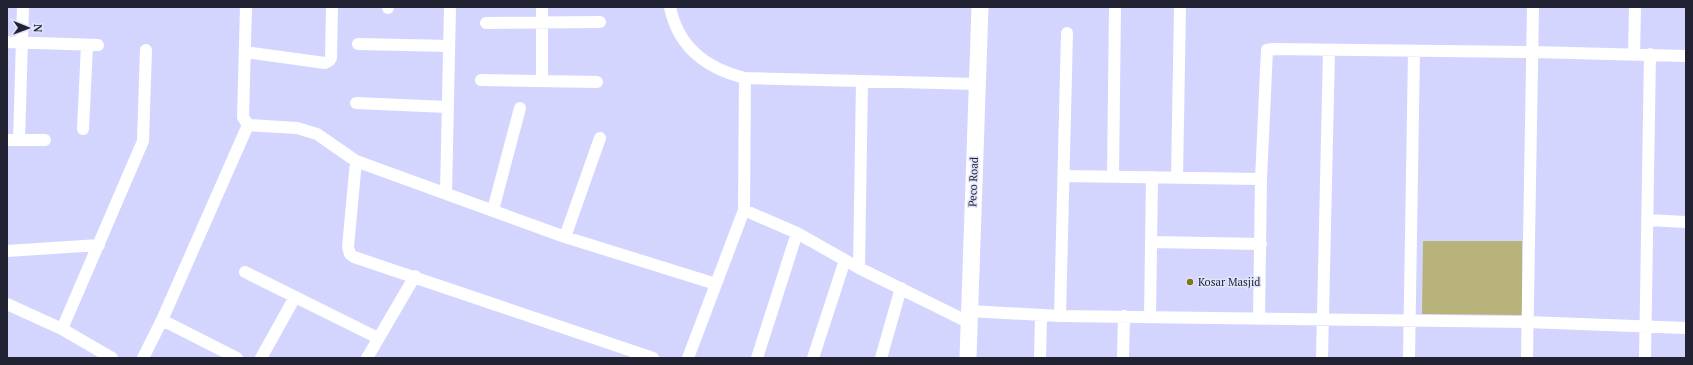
<svg xmlns="http://www.w3.org/2000/svg" width="1693" height="365" font-family="'PT Serif',serif">
	<style>
		.green { fill: #b8b37a }
		.lines { fill: none; stroke-linecap: round; stroke-linejoin: round }
		.street { stroke: #fff; stroke-width: 12 }
		.secondary { stroke: #fff; stroke-width: 17 }
		.poi-dot { fill: #80771b; stroke: #e2e4fd; stroke-width: 1.5 }
		.labels { text-anchor: middle; stroke-width: 3; stroke-linejoin: round; paint-order: stroke }
		.street-label { font-size: 11px; fill: #222332; stroke: #e2e4fd }
		.poi-label { font-size: 11px; fill: #222332; stroke: #e2e4fd; text-anchor: start }
	</style>
	<rect width="100%" height="100%" fill="#d3d5fe"/>
	<path class="green" d="M1423,241H1522V315L1422,314Z"/>
	<g class="lines">
		<path class="street" d="M246,7L243,117L248,125
			M670,7C678,47 707,69 745,78L977,84
			M388,8V7
			M486,23L600,22
			M7,42L98,45
			M358,44L449,46
			M245,52L325,63L329,61L331,58L332,7
			M1634,54L1635,7
			M481,80L597,82
			M542,81V7
			M356,103L447,107
			M248,125L297,128L317,134L356,161L565,237L716,284
			M83,129L87,45
			M7,140H45
			M19,140L23,7
			M356,161L348,247L350,254L354,257L653,358
			M1064,176L1261,179
			M1113,176L1115,7
			M1177,177L1180,7
			M446,193L450,7
			M493,210L520,108
			M744,210L797,233L859,268L968,322
			M1648,220L1686,222
			M565,237L600,138
			M1151,242L1261,244
			M7,251L99,245
			M859,268L862,81
			M245,272L378,338
			M7,304L62,329L112,358
			M969,311L1060,316L1528,322L1686,328
			M1060,316L1067,33
			M1150,316L1152,177
			M1259,318L1261,179L1267,50L1273,49L1532,52L1686,56
			M162,320L237,358
			M62,329L143,141L146,50
			M143,358L162,320L248,125
			M261,358L295,297
			M367,358L415,276
			M688,358L744,210L745,78
			M757,358L797,233
			M813,358L845,260
			M881,358L901,288
			M1040,358L1041,315
			M1123,358L1124,316
			M1322,358L1329,50
			M1409,358L1414,51
			M1527,358L1533,7
			M1645,358L1650,54"/>
		<path class="secondary" d="M968,358L980,7"/>
	</g>
	<circle class="poi-dot" cx="1190" cy="282" r="4"/>
	<g class="labels">
		<g class="street-label">
			<text transform="translate(973 182) rotate(-88)" y="4">Peco Road</text>
		</g>
		<g class="poi-label">
			<text x="1198" y="286">Kosar Masjid</text>
		</g>
	</g>
	<rect width="1693" height="365" fill="none" stroke="#222332" stroke-width="16"/>
	<g transform="translate(28 28) rotate(91)" stroke="#e2e4fd" stroke-width="3" paint-order="stroke">
	<path d="M0-3L7 15L0 10L-7 15Z" fill="#222332"/>
	<text y="-6" font-size="11" font-weight="bold" text-anchor="middle" fill="#222332">N</text>
	</g>
</svg>
